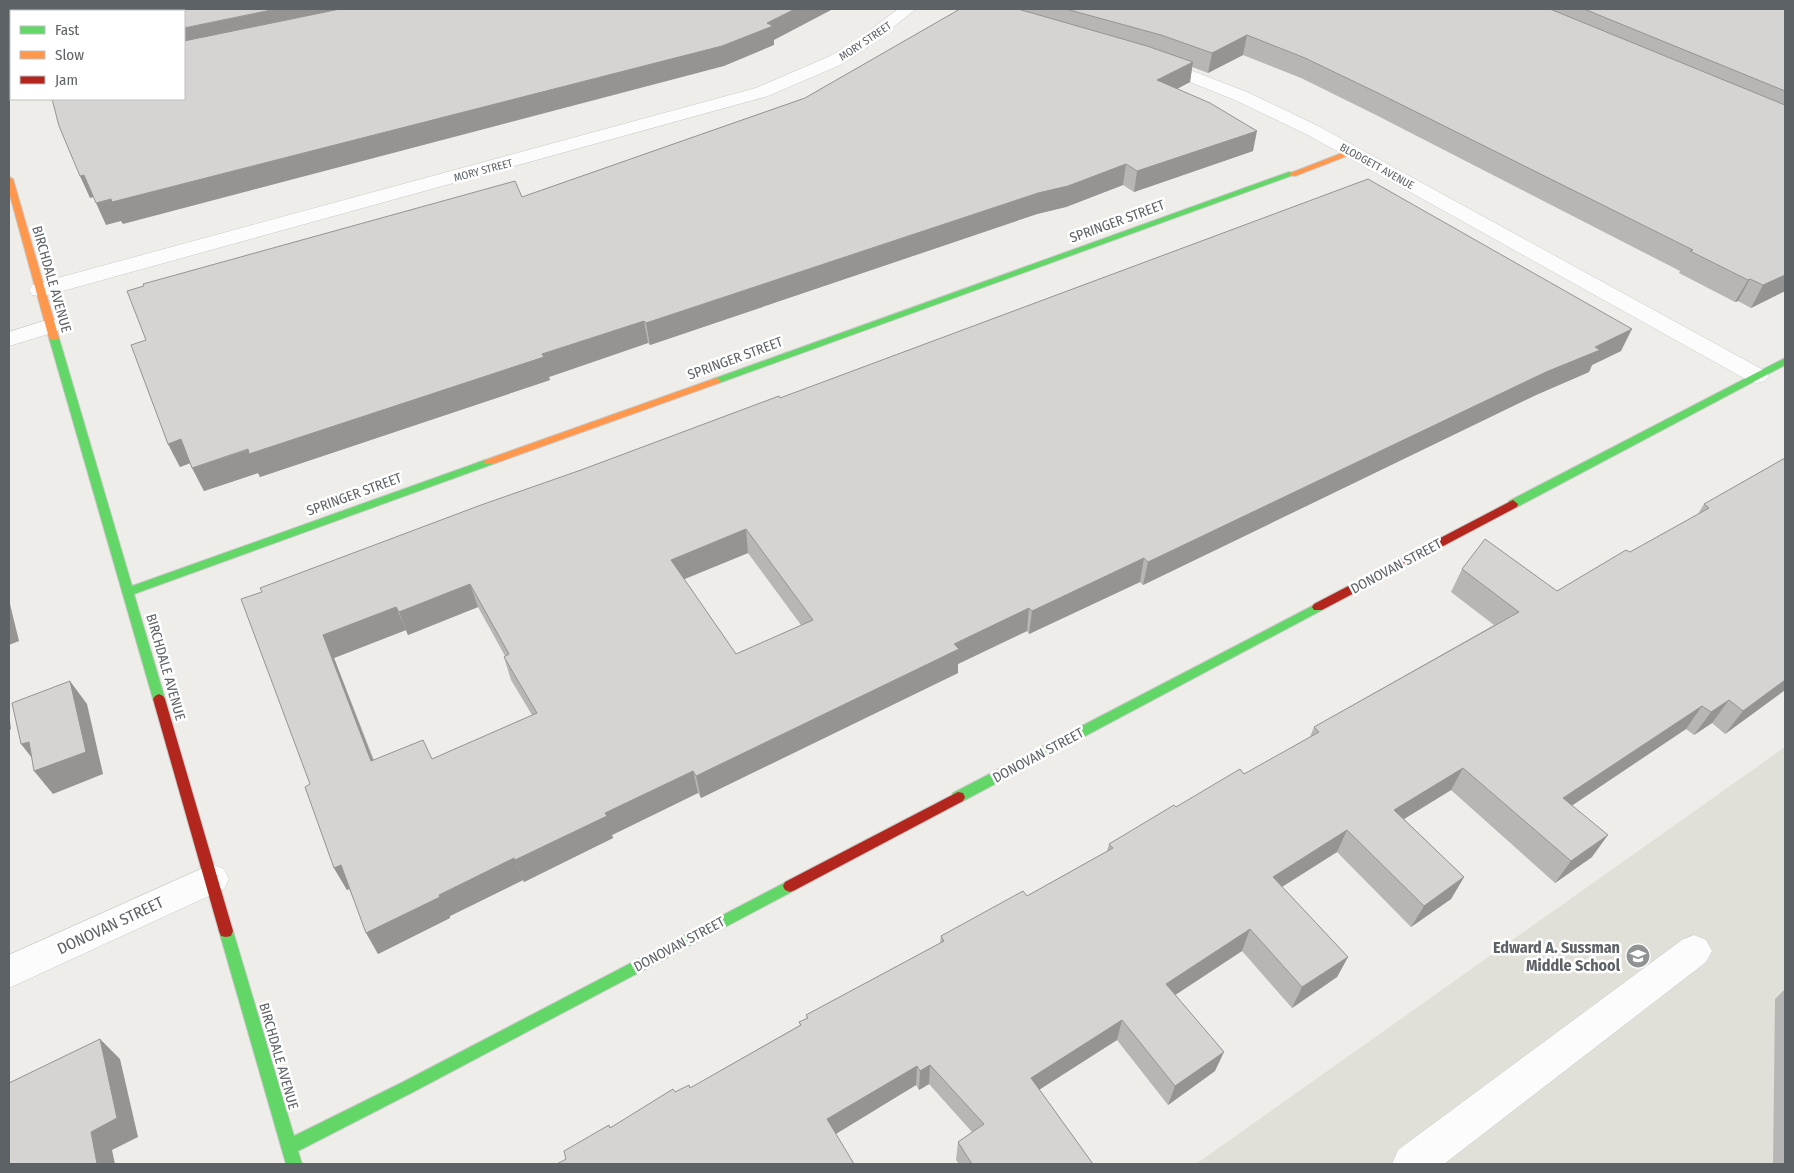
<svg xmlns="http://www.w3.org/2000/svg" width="1794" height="1173" font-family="'Fira Sans Condensed',sans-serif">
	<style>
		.education { fill: #e1e0d8 }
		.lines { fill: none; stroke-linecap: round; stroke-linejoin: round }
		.lane-casing { stroke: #cbcbcb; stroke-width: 1 }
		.street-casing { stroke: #cbcbcb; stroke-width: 1 }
		.fast-casing { stroke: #c9cac9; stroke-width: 2 }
		.slow-casing { stroke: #c9cac9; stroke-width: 2 }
		.jam-casing { stroke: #c9cac9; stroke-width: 2 }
		.lane { fill: #fcfcfc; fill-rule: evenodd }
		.street { fill: #fcfcfc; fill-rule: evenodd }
		.fast { fill: #63d668; fill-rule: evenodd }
		.slow { fill: #ff974d; fill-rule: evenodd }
		.jam { fill: #b3261e; fill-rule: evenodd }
		.wall { fill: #b7b6b5; fill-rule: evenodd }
		.shaded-wall { fill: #959493 }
		.building { fill: #d5d4d2; stroke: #959493; fill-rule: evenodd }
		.labels { text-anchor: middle; stroke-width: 5; stroke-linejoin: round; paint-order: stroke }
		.far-street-label { font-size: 11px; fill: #5d6267; stroke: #fff }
		.street-label { font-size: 14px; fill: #5d6267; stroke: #fff }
		.near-street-label { font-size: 16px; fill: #5d6267; stroke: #fff }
		.near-poi-label { font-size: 16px; font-weight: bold; fill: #5d6267; stroke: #fff; text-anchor: end }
	</style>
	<rect width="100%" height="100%" fill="#eeede9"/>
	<path class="education" d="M1785,747V1164H1196Z"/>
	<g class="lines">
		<defs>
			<path id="lane" d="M1694,935L1706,940L1712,951L1706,962L1444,1164H1392L1398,1150L1682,940Z"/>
			<path id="street" d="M898,9H916L864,50L840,65L768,96L48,295L40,296L32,295L29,290L32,285L756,88L828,57L852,44Z
				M1156,57L1247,92L1320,127L1765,371L1769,376L1765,381L1757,383L1749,381L1308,135L1235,100L1150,66L1148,62L1150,58Z
				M9,89H11L13,99H9Z
				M50,319L58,321L61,326L58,331L9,346V332Z
				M212,864L224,869L229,879L224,889L9,988V955Z"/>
			<path id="fast" d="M1289,172L1296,174L719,383H713L711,381L713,379Z
				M54,335L59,338L132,586L485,460H493L494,462L493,464L134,594L165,699L163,702H155L153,699L49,338Z
				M1785,358V365L1517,507H1509L1508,504L1509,501Z
				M1318,603L1324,607L1322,610L963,801L958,802L953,801L951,797L953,793Z
				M790,880L795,882L797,886L795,890L413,1092L298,1151L302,1164H286L219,931L221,926L226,925L231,926L233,931L294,1136L403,1082Z"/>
			<path id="slow" d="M1350,150L1357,152L1295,176L1288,174Z
				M9,177L13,179L59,338L57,340H51L49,338L9,192Z
				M716,378L721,381L719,383L493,464H485L484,462L485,460Z"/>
			<path id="jam" d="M1513,500L1518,504L1517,507L1322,610H1314L1312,607L1314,604Z
				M159,694L163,696L165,699L233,931L231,936L226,937L221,936L219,931L153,699L155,696Z
				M958,792L963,793L965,797L963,801L795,890L790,892L785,890L783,886L785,882Z"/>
		</defs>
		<use href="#lane" class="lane-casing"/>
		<use href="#street" class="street-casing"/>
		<use href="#fast" class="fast-casing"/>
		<use href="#slow" class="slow-casing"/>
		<use href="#jam" class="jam-casing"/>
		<use href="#lane" class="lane"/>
		<use href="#street" class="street"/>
		<use href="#fast" class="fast"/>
		<use href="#slow" class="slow"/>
		<use href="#jam" class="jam"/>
	</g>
	<path class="wall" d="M960,9H1785V291L1751,308L1738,301L1735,302L1679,273L1680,271L1374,114L1301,78L1243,55L1208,73L1192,67L1190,82L1177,89L1253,151L1134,192L1123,185L1066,207L1037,214L650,345L648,343L549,377L550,380L260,477L258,473L204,491L190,463L180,467L168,444L146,340L522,197L805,98Z
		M1621,351L1592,365L1589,372L1536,395L1143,585L1140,582L1029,634L1027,631L958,664V673L701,798L698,793L612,835L613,838L524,882L523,880L450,916V918L378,954L349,889L347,890L334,868L310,784L262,592L581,470L780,398ZM748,553L801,625L736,654L684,579ZM478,607L505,656L504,657L511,680L532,715L432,759L374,760L334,658L406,630L408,635Z
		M1785,458V690L1725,734L1712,723L1694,735L1686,729L1572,805L1592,857L1555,883L1451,790L1404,819L1464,877L1451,899L1411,927L1337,852L1282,887L1348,957L1337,977L1292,1008L1242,951L1175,995L1215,1071L1168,1105L1117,1040L1039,1089L1093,1164H959L956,1160L958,1142L972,1132L929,1084L919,1090L916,1085L836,1134L566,1159L610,1128L675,1092L690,1088L800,1025L799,1022L807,1019L806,1015L940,943L941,936L1027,896L1107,851L1109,844L1176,807L1244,774L1310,737L1314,727L1494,625L1451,592L1462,569L1557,591L1630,552L1698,514L1704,504Z
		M1785,989V1164H1773L1775,999Z"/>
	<path class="shaded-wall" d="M276,9H374L184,49V28Z
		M795,9H833L774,40V45L724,66L123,224L121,221L106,225L96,203L767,23Z
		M1247,35L1243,55L1208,73L1212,53Z
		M1193,62L1190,82L1154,101L1157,80Z
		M1257,131L1253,151L1134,192L1137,171Z
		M1126,164L1123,185L1066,207L1037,214L650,345L646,323Z
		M84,175L94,197L90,198L80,176Z
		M1785,275V291L1751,308L1763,285Z
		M1750,279L1738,301L1735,302L1748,280Z
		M644,321L648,343L549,377L550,380L260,477L258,473L204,491L192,468Z
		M1632,329L1621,351L1592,365L1589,372L1536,395L1143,585L1148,562Z
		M181,439L193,462L180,467L168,444Z
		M746,529L748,553L675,583L671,560Z
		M1144,558L1140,582L1029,634L1032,611Z
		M470,584L478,607L408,635L399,612Z
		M9,600L19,641L9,645Z
		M396,607L406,630L334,658L382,784L371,761L323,635Z
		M1029,608L1027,631L958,664V673L701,798L696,776L954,644Z
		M1785,680V690L1725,734L1743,711Z
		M70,681L87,704L103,774L53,794L34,771Z
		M1729,700L1712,723L1694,735L1711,712Z
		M1702,706L1686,729L1549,821L1563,798Z
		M9,713L11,729L9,730Z
		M29,742L39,767L21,744Z
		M1463,768L1451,790L1383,832L1394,810Z
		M693,771L698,793L612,835L613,838L524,882L515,860L605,813Z
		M1347,830L1337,852L1264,898L1273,877Z
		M1608,835L1592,857L1555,883L1571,861Z
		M514,858L523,880L450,916V918L378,954L366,933L439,895Z
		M341,865L353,887L347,890L334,868Z
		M1464,877L1451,899L1411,927L1424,906Z
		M1250,929L1242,951L1160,1005L1166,984Z
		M1348,957L1337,977L1292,1008L1302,987Z
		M1122,1020L1117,1040L1028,1097L1031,1078Z
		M100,1039L120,1059L138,1137L112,1150L115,1164H97L91,1132Z
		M1224,1052L1215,1071L1168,1105L1175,1086Z
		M930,1065L929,1084L919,1090L920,1071Z
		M917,1066L916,1085L829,1138L827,1119Z"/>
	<path class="building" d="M23,9H276L184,28V11H24Z
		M340,9H795L767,23L773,26L722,46L112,202L111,199L96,203L84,175L80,176L59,126L52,99H184V41Z
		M960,9H1018L1147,46L1193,62L1157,80L1210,103L1257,131L1137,171L1126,164L1068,186L1038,193L646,323L644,321L542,354L544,357L249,454L248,449L192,468L181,439L168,444L131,345L146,340L127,291L144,286L143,284L515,181L522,197L805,98Z
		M1066,9H1550L1785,105V275L1763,285L1750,279L1748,280L1690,251L1693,250L1380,94L1305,58L1247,35L1212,53L1161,35Z
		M1584,9H1785V91Z
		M1368,179L1632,329L1595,347L1600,350L1546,372L1148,562L1144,558L1032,611L1029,608L954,644L959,649L696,776L693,771L605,813L607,816L515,860L514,858L439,895L440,897L366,933L341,865L334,868L305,787L310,784L241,599L262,592L260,588L481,505L581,470L779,396L780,398ZM746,529L813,620L736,654L671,560ZM470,584L509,654L504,657L537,713L432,759L423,740L371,761L323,635L396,607L399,612Z
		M1785,458V680L1743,711L1729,700L1711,712L1702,706L1563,798L1608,835L1571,861L1463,768L1394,810L1464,877L1424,906L1347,830L1273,877L1348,957L1302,987L1250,929L1166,984L1224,1052L1175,1086L1122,1020L1031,1078L1093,1164H972L958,1142L984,1124L930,1065L920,1071L917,1066L827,1119L854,1164H557L566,1159L564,1151L609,1125L610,1128L673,1089L675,1092L689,1085L690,1088L801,1025L799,1022L808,1018L806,1015L944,941L941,936L1023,891L1027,896L1113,848L1109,844L1174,805L1176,807L1240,769L1244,774L1319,732L1314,727L1519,612L1462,569L1485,539L1557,591L1626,550L1630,552L1709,508L1704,504Z
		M70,681L86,752L34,771L29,742L21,744L12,703Z
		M100,1039L117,1118L91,1132L97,1164H9V1083Z"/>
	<defs>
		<symbol id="school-disc" viewBox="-11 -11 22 22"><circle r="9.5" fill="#909394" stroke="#fff"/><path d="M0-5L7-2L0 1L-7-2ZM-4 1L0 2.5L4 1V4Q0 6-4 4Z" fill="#fff"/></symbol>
	</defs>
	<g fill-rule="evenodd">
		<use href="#school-disc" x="1624" y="942" width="28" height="28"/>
	</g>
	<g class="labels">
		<g class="far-street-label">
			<text transform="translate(865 41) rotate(-34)" y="4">MORY STREET</text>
			<text transform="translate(1377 166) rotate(29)" y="4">BLODGETT AVENUE</text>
			<text transform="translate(483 170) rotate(-15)" y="4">MORY STREET</text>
		</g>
		<g class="street-label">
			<text transform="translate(1117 221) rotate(-20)" y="5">SPRINGER STREET</text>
			<text transform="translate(52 279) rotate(74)" y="5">BIRCHDALE AVENUE</text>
			<text transform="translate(735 358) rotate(-20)" y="5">SPRINGER STREET</text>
			<text transform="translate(354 494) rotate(-20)" y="5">SPRINGER STREET</text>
			<text transform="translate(1396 566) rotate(-28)" y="5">DONOVAN STREET</text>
			<text transform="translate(166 667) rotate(74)" y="5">BIRCHDALE AVENUE</text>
			<text transform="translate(1038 755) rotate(-28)" y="5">DONOVAN STREET</text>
			<text transform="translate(679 944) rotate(-28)" y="5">DONOVAN STREET</text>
			<text transform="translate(279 1056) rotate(74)" y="5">BIRCHDALE AVENUE</text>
		</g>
		<g class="near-street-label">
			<text transform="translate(110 925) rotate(-25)" y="6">DONOVAN STREET</text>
		</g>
		<g class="near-poi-label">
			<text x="1620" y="953">Edward A. Sussman<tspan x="1620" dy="18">Middle School</tspan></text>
		</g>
	</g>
	<rect width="1794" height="1173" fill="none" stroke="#5d6267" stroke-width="20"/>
	<rect x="10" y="10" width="175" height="90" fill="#ffffff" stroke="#bec0c2"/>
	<rect x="20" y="26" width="25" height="8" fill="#63d668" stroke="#bec0c2"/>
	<text x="55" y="35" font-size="15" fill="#5d6267">Fast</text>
	<rect x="20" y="51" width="25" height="8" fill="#ff974d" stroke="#bec0c2"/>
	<text x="55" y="60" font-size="15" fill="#5d6267">Slow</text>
	<rect x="20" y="76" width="25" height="8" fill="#b3261e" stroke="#bec0c2"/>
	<text x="55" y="85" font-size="15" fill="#5d6267">Jam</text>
</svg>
